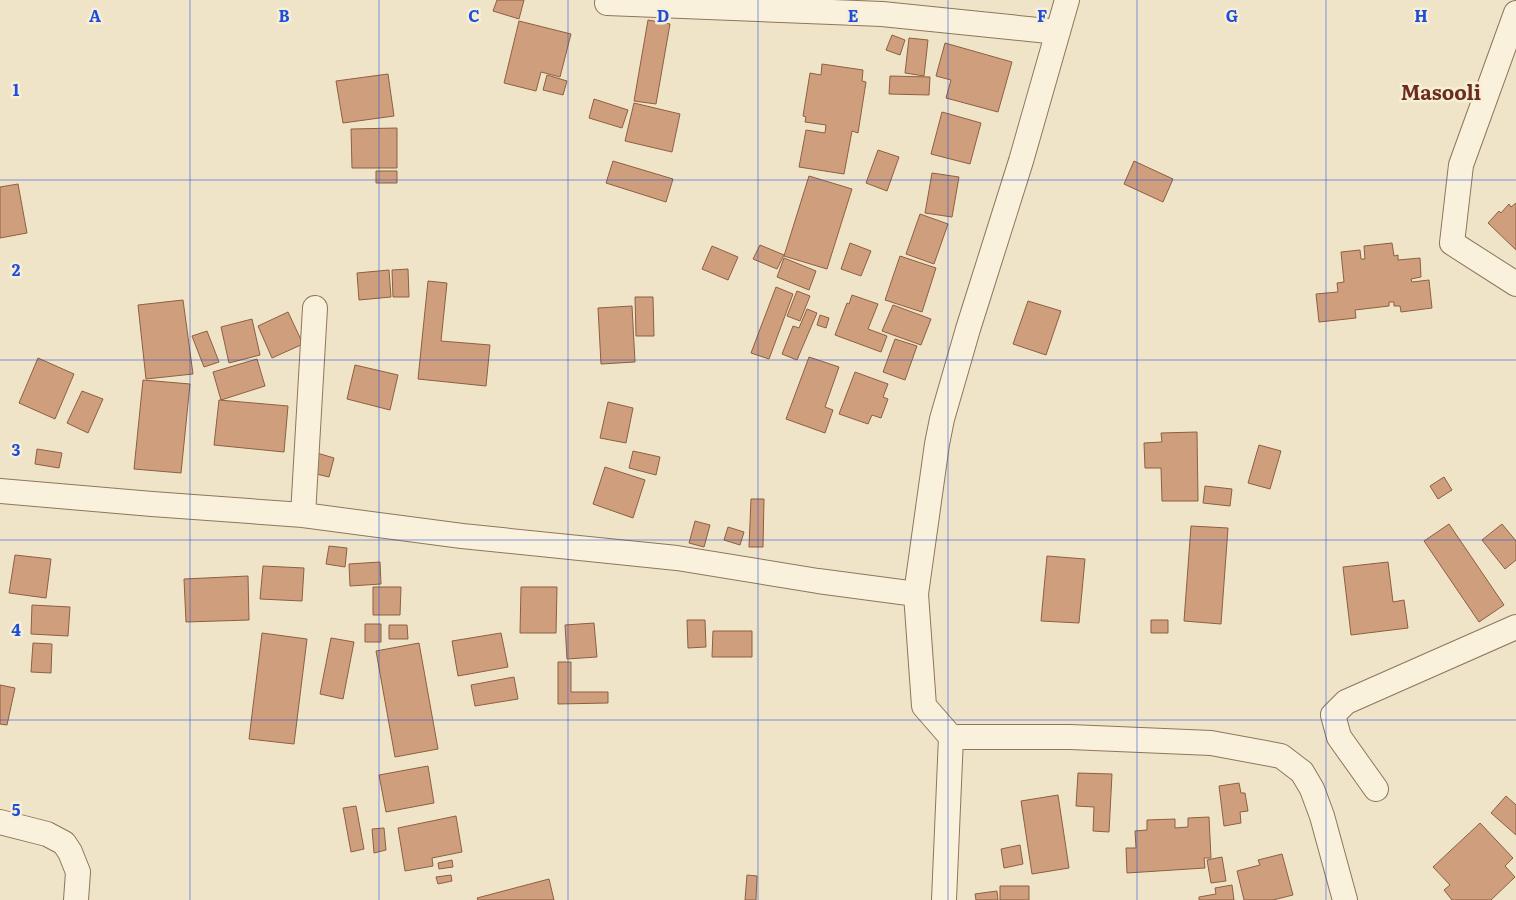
<svg xmlns="http://www.w3.org/2000/svg" width="1516" height="900" font-family="Literata,serif">
	<style>
		.building { fill: #cf9f7d; stroke: #8d5f41 }
		.lines { fill: none; stroke-linecap: round; stroke-linejoin: round }
		.minor-casing { stroke: #8d765c; stroke-width: 26 }
		.minor { stroke: #faf1dc; stroke-width: 24 }
		.grid { fill: none; stroke: #1d4ed8; stroke-width: 1; stroke-opacity: 0.55 }
		.labels { text-anchor: middle; stroke-width: 5; stroke-linejoin: round; paint-order: stroke }
		.quarter-label { font-size: 20px; font-weight: bold; fill: #6b2e1e; stroke: #f7eed8 }
		.grid-label { font-size: 16px; text-anchor: middle; font-weight: bold; fill: #1d4ed8; stroke: #f7eed8; stroke-width: 5; stroke-linejoin: round; paint-order: stroke }
	</style>
	<rect width="100%" height="100%" fill="#f0e4c8"/>
	<path class="building" d="M497,0H524L519,19L493,11Z
		M648,20L670,24L656,104L634,101Z
		M519,21L571,34L560,77L541,72L536,91L504,83Z
		M892,35L905,40L900,55L886,50Z
		M909,38L928,40L924,76L905,73Z
		M945,43L1012,62L998,112L946,98L951,80L936,76Z
		M822,64L863,70L862,81L866,82L858,133L852,131L844,174L799,167L806,130L825,133L826,125L805,122L806,117L803,116L810,73L821,75Z
		M388,74L394,116L343,123L336,81Z
		M547,75L567,81L563,95L543,90Z
		M890,76L930,77L929,95L889,94Z
		M594,99L628,110L622,128L589,118Z
		M634,103L680,114L672,152L625,141Z
		M942,112L981,123L970,164L931,154Z
		M397,128V168H352L351,129Z
		M878,150L899,157L887,191L866,183Z
		M613,161L673,179L666,202L606,183Z
		M1134,161L1173,179L1163,202L1124,184Z
		M376,171H397V183H376Z
		M932,173L959,177L952,217L925,213Z
		M809,176L852,189L827,269L784,256Z
		M18,184L27,233L0,238V187Z
		M1516,203V250L1488,223L1499,211L1501,213L1509,204L1511,207Z
		M920,214L948,224L934,264L906,254Z
		M850,243L871,251L861,276L841,269Z
		M1392,243L1394,256L1398,255V260L1420,258L1421,277L1411,279L1412,282L1429,280L1432,308L1401,312L1400,306H1394V302H1389V306L1355,310L1356,318L1319,322L1316,294L1338,292L1337,283L1344,282L1341,252L1360,250L1361,259H1365L1364,246Z
		M760,245L784,255L777,269L753,259Z
		M712,246L738,257L728,280L702,269Z
		M900,256L936,268L922,312L885,300Z
		M784,258L816,271L809,290L777,277Z
		M408,269L409,297H393L392,270Z
		M389,270L391,297L359,300L357,273Z
		M428,281L447,283L441,341L490,345L486,386L418,379Z
		M776,287L793,294L769,359L751,353Z
		M797,291L810,296L800,321L787,316Z
		M852,295L878,304L868,329L887,336L881,352L835,335L847,303L849,304Z
		M635,297H653L654,336H636Z
		M183,300L193,374L146,379L138,305Z
		M1028,301L1061,311L1046,355L1013,344Z
		M893,305L931,319L921,345L882,331Z
		M632,306L635,362L601,364L598,308Z
		M807,309L817,313L797,360L782,354L793,326L799,328Z
		M288,312L303,344L272,358L258,326Z
		M820,315L829,318L826,328L817,325Z
		M252,319L260,355L229,363L221,327Z
		M207,331L219,362L204,367L192,336Z
		M895,339L917,346L905,380L883,372Z
		M809,357L839,367L825,407L833,410L825,433L786,419Z
		M38,358L74,374L55,419L19,403Z
		M257,359L265,386L221,400L213,372Z
		M355,365L398,375L390,410L347,399Z
		M855,372L888,384L883,397L888,399L881,418L872,415L868,424L839,414Z
		M143,380L190,384L181,473L134,469Z
		M82,391L103,399L88,433L67,423Z
		M219,400L288,406L284,452L214,445Z
		M608,402L633,408L626,443L600,438Z
		M1197,432L1198,501H1162L1161,468H1145L1144,443L1162,442L1161,433Z
		M1259,445L1281,451L1270,489L1248,483Z
		M37,449L62,453L59,468L35,464Z
		M633,451L660,457L656,475L629,468Z
		M317,453L334,458L329,477L312,473Z
		M605,467L645,480L633,518L593,504Z
		M1444,477L1452,490L1438,499L1430,486Z
		M1205,486L1232,489L1230,506L1203,503Z
		M751,499H764L763,547H749Z
		M695,521L710,525L704,547L689,543Z
		M1449,524L1504,605L1479,622L1424,541Z
		M1502,524L1516,541V560L1505,569L1482,540Z
		M1191,526L1228,528L1221,624L1184,621Z
		M728,527L744,532L740,545L724,540Z
		M329,546L347,548L345,567L326,564Z
		M15,555L51,559L46,598L9,593Z
		M1047,556L1085,559L1079,623L1041,621Z
		M380,562L381,584L350,586L349,564Z
		M1388,562L1393,602L1404,600L1408,628L1351,635L1343,567Z
		M263,566L304,568L302,601L260,599Z
		M248,576L249,620L186,622L184,579Z
		M373,587H401L400,615H373Z
		M521,587H557L556,633H520Z
		M32,605L70,607L68,636L31,634Z
		M687,620H705L706,647L688,648Z
		M1151,620H1168V633H1151Z
		M594,623L597,657L567,659L565,625Z
		M365,624H381V642H365Z
		M389,625H407L408,639H389Z
		M713,631H752V657H712Z
		M262,633L307,639L294,744L249,739Z
		M501,633L508,667L458,676L452,641Z
		M331,638L354,642L343,699L320,694Z
		M33,643L52,644L51,673L31,672Z
		M419,643L438,749L395,757L376,651Z
		M558,662H571V692H608V703L558,704Z
		M514,677L518,699L475,706L471,685Z
		M0,685L15,688L7,725L0,724Z
		M428,766L434,803L386,812L379,775Z
		M1078,773L1112,774L1109,832L1093,831L1094,807L1076,806Z
		M1239,783L1241,793H1245L1248,811L1240,812L1241,823L1224,826L1219,786Z
		M1058,795L1069,868L1032,874L1021,801Z
		M1506,796L1516,805V835L1491,813Z
		M356,806L364,849L351,852L343,808Z
		M456,816L462,852L432,858L433,866L405,871L398,828Z
		M1209,817L1211,858H1204L1205,868L1127,873L1126,848H1136L1135,831L1147,830V820L1175,819V828L1188,827V818Z
		M1480,823L1513,858L1505,866L1515,877L1491,900H1452L1444,890L1450,885L1433,867Z
		M384,828L386,850L374,853L372,829Z
		M1020,845L1023,864L1004,868L1001,849Z
		M1282,854L1293,895L1273,900H1244L1237,871L1260,865L1258,860Z
		M1222,857L1226,881L1211,883L1207,860Z
		M452,860L453,867L439,869L438,863Z
		M451,875L452,881L438,884L436,877Z
		M747,875L757,876L756,900H745Z
		M549,879L554,900H478L477,898Z
		M1232,885L1234,900H1199V897L1216,894L1215,888Z
		M1000,886H1029V900H1000Z
		M997,891L998,900H976L975,894Z"/>
	<g class="lines">
		<defs>
			<path id="minor" d="M607,3L882,14L1058,32
				M1516,13L1461,165L1452,243L1516,284
				M0,491L152,504L303,515L462,536L677,558L818,581L916,594
				M303,515L315,308
				M951,737H1070L1211,743L1281,756L1302,772L1312,789L1322,816L1345,900
				M1376,789L1339,737L1333,715L1346,702L1516,627
				M0,822L47,834L64,843L70,852L78,872L76,900
				M944,900L951,737L924,706L916,594L937,444L942,419L968,329L1021,161L1067,0"/>
		</defs>
		<use href="#minor" class="minor-casing"/>
		<use href="#minor" class="minor"/>
	</g>
	<path class="grid" d="M190,0V900M379,0V900M568,0V900M758,0V900M948,0V900M1137,0V900M1326,0V900M0,180H1516M0,360H1516M0,540H1516M0,720H1516"/>
	<g class="labels">
		<g class="quarter-label">
			<text x="1441" y="100">Masooli</text>
		</g>
	</g>
	<g class="grid-label">
		<text x="95" y="22">A</text>
		<text x="284" y="22">B</text>
		<text x="474" y="22">C</text>
		<text x="663" y="22">D</text>
		<text x="853" y="22">E</text>
		<text x="1042" y="22">F</text>
		<text x="1232" y="22">G</text>
		<text x="1421" y="22">H</text>
		<text x="16" y="96">1</text>
		<text x="16" y="276">2</text>
		<text x="16" y="456">3</text>
		<text x="16" y="636">4</text>
		<text x="16" y="816">5</text>
	</g>
</svg>
